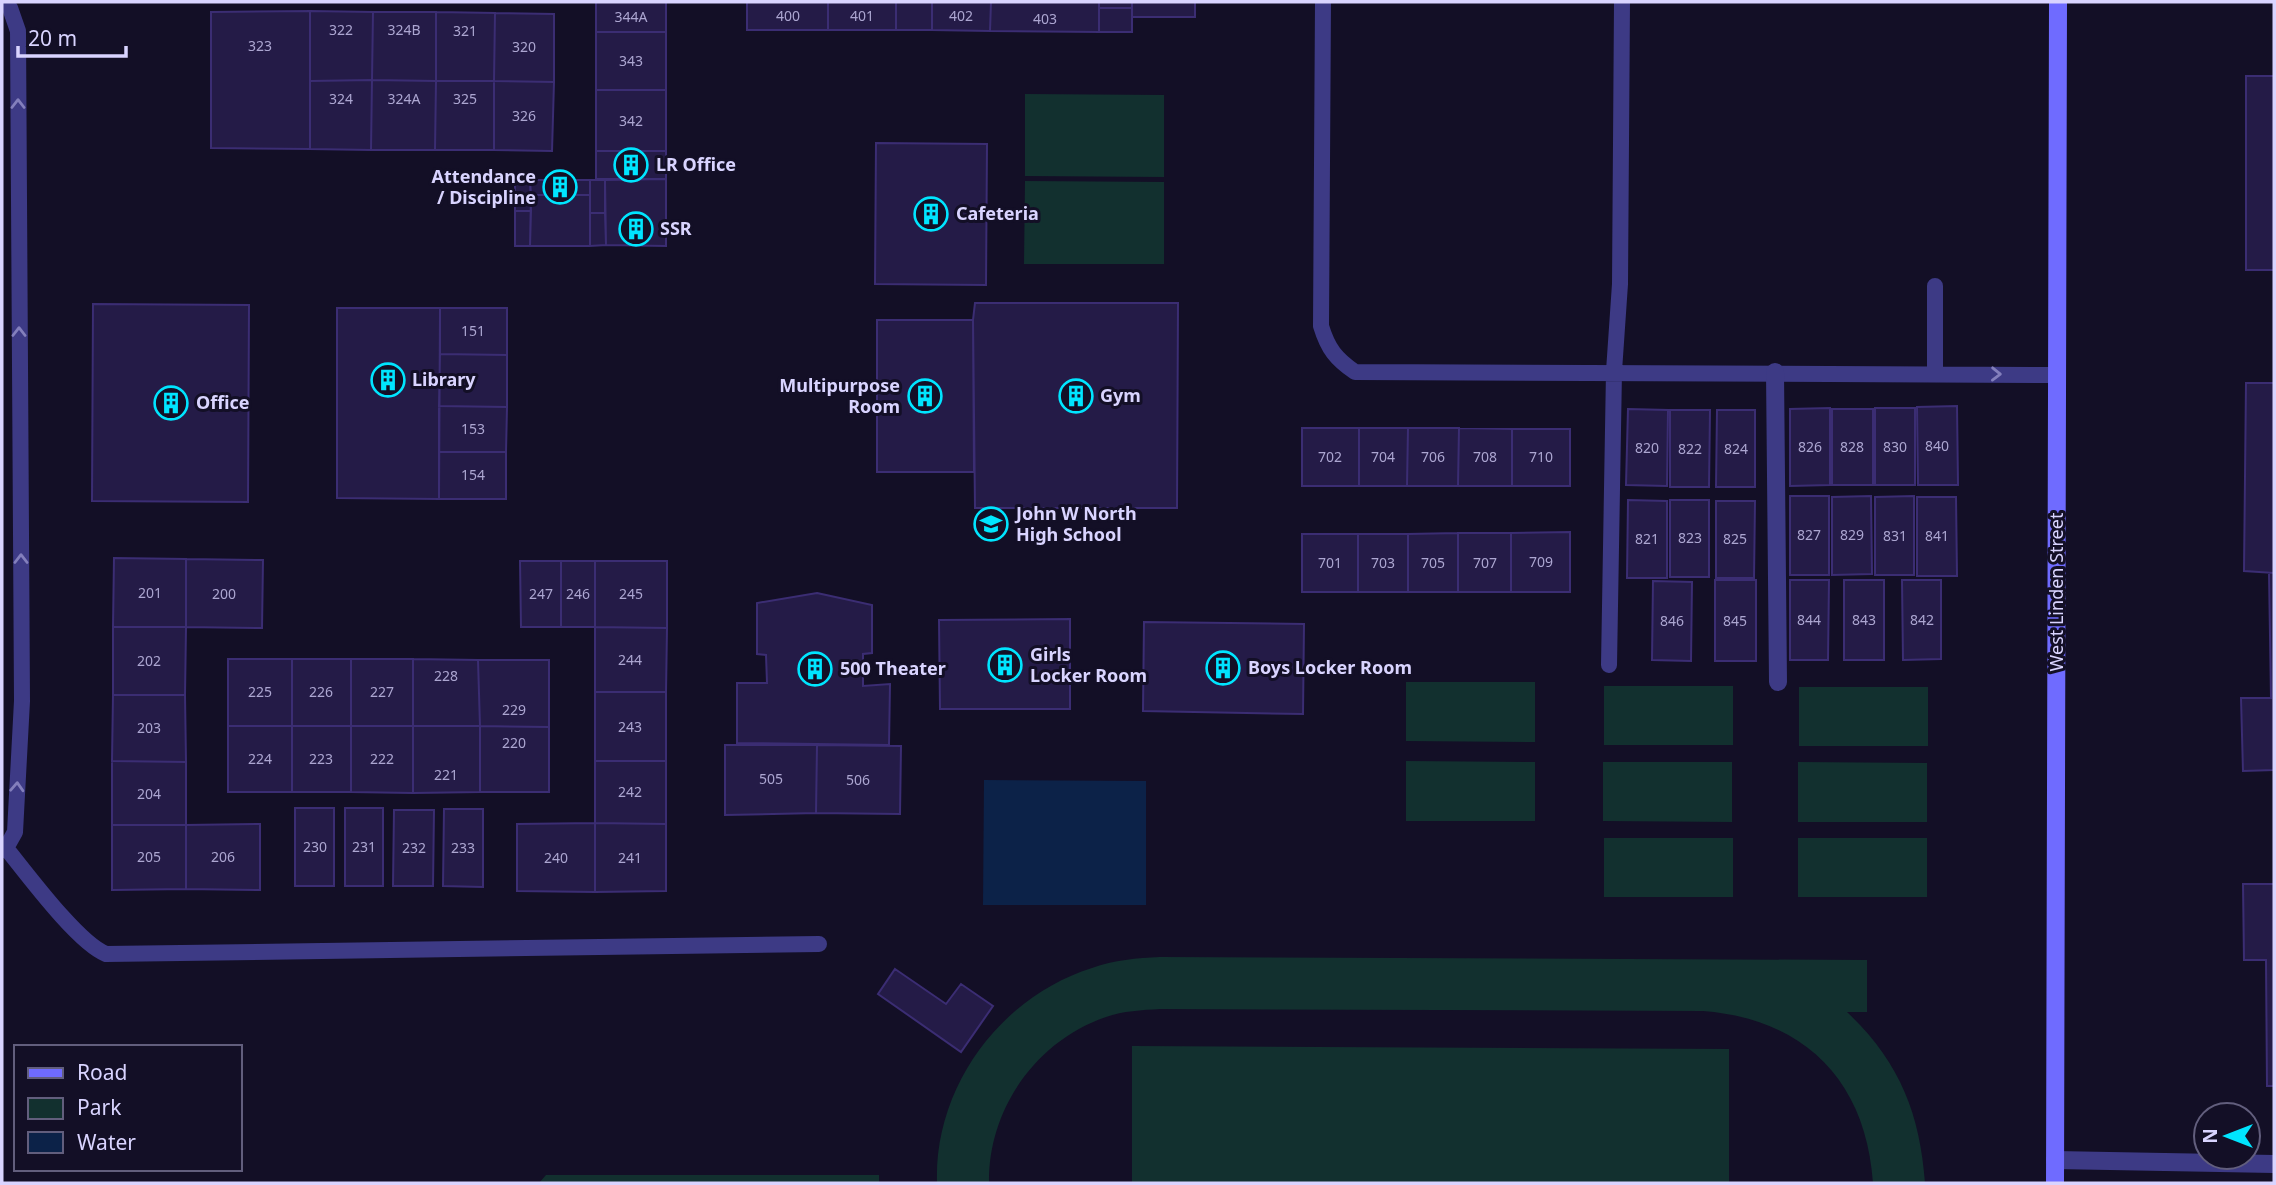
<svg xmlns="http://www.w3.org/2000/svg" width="2276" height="1185" font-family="'Noto Sans',sans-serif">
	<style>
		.green { fill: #12302f }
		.water { fill: #0c2248 }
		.building { fill: #241b47; stroke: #3b2d73; stroke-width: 2 }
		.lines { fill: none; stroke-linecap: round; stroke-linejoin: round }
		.service { stroke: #3d3a85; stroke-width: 16 }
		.minor { stroke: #3d3a85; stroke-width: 18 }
		.secondary { stroke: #6f6bff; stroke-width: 18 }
		.oneway { stroke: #837fbc }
		.labels { text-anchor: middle; stroke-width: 6; stroke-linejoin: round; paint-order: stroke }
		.number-label { font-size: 14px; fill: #aca6d1 }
		.poi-label { font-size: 18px; font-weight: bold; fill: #d9d4ff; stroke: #130f26; text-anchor: start }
		.street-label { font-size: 18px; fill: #d9d4ff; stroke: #130f26 }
	</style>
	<rect width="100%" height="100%" fill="#130f26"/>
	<path class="green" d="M1025,94L1164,95V177L1025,176Z
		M1025,181L1164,182V264H1024Z
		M1406,682H1535V742L1406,741Z
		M1604,686H1733V745H1604Z
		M1799,687H1928V746H1799Z
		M1406,761L1535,762V821H1406Z
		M1603,762H1732V822L1603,821Z
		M1798,762L1927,763V822H1798Z
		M1604,838H1733V897H1604Z
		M1798,838H1927V897H1798Z
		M1160,957L1867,960V1012H1847C1899,1061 1920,1113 1925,1183H1873C1866,1081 1805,1019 1703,1011L1160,1009C1142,1010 1123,1011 1106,1017C1036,1041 988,1109 989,1183H937C934,1087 1000,997 1092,968C1114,960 1137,958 1160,957Z
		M1132,1046L1729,1049V1183H1132Z
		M546,1175H879V1183H539Z"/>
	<path class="water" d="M984,780L1146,781V905H983Z"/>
	<path class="building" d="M596,2H666V32H596Z
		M747,2H828V30H747Z
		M828,2H896V30H828Z
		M896,2H932V30H896Z
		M932,2H991L990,31L932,30Z
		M991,2H1099V32L990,31Z
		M1099,2H1132V8H1099Z
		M1132,2H1195V17H1132Z
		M1099,8H1132V32H1099Z
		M310,11V149L211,148V12Z
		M310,11L373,12L372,80L310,81Z
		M373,12H436V81L372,80Z
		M436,12L495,13L494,81H436Z
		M495,13L554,14V82L494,81Z
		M596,32H666V90H596Z
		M2246,76H2274V270H2246Z
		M372,80L371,150L310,149V81Z
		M372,80L436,81L435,150H371Z
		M436,81H494V150H435Z
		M494,81L554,82L552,151L494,150Z
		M596,90H666V151H596Z
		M876,143L987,144L986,285L875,284Z
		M596,151H666V179H596Z
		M666,179V246L606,245L605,180Z
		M515,180H530L531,211H515Z
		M530,180H590V195H531Z
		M590,180H605V213H590Z
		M531,195H590V246H530Z
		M515,211H531L530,246H515Z
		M590,213H605L606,245L590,246Z
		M975,303H1178L1177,508H975L973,320Z
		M93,304L249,305L248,502L92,501Z
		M337,308H440L439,499L337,498Z
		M440,308H507V355L440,354Z
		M877,320H973L974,472H877Z
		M440,354L507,355V407L439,406Z
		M2246,383H2274V573L2244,571Z
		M439,406L507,407L506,452H439Z
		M1957,406L1958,485H1918L1917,407Z
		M1830,408V485L1790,486V409Z
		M1875,408H1915V485H1875Z
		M1628,409L1668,410L1667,486L1626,485Z
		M1832,409H1873V485H1832Z
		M1670,410H1710L1709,487H1670Z
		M1717,410H1755V487H1716Z
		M1302,428H1359V486H1302Z
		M1359,428H1408L1407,486H1359Z
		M1408,428H1459L1458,486H1407Z
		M1459,428L1512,429V486H1458Z
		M1512,429H1570V486H1512Z
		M439,452H506V499H439Z
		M1790,496H1829V575H1790Z
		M1871,496L1872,574L1832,575V497Z
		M1914,496V575H1875V497Z
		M1917,497H1956L1957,576H1917Z
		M1628,500L1667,501V578H1627Z
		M1670,500H1709V577H1670Z
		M1716,501H1755L1754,578H1716Z
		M1570,532V592H1511V533Z
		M1458,533V592H1408V534Z
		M1458,533H1511V592H1458Z
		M1302,534H1358V592H1302Z
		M1358,534H1408V592H1358Z
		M114,558L186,559V627H113Z
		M186,559L263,560L262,628L186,627Z
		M520,561H561V627H521Z
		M561,561H595V627H561Z
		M595,561H667V628L595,627Z
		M2269,573H2274V770L2243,771L2241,698H2271Z
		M1715,580H1756V661H1715Z
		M1790,580H1829L1828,660H1790Z
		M1844,580H1884V660H1844Z
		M1902,580H1941V659L1903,660Z
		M1653,581L1692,582L1691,661L1652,660Z
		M817,593L872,605V653L863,654V686L890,684L889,745L737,743V683H767L766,655L757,654V603Z
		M1070,619V709H940L939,620Z
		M1144,622L1304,624L1303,714L1143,711Z
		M113,627H186L185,695H113Z
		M595,627L667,628L666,692H595Z
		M228,659H292V726H228Z
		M292,659H351V726H292Z
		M351,659H413V726H351Z
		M413,659L478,660L480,726H413Z
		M478,660H549V727L480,726Z
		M595,692H666V761H595Z
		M113,695H185L186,762L112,761Z
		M228,726H292V792H228Z
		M292,726H351V792H292Z
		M351,726H413V793L351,792Z
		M413,726H480V792L413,793Z
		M480,726L549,727V792H480Z
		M725,745H817L816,813L725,815Z
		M817,745L901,746L900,814L816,813Z
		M112,761L186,762V825H112Z
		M595,761H666V824L595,823Z
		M295,808H334V886H295Z
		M345,808H383V886H345Z
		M444,809H483V887L443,886Z
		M394,810H434L433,886H393Z
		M595,823V892L517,891V824Z
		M595,823L666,824V891L595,892Z
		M260,824V890L186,889V825Z
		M112,825H186V889L112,890Z
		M2243,884H2274V1086H2267L2266,960H2244Z
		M895,969L946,1004L961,984L993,1006L961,1052L878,994Z"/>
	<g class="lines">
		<path class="service" d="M1323,2L1321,326C1328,349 1336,359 1355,372L2058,375
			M1935,286V373
			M1609,665L1614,371L1620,284L1622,2
			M6,848C27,874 78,943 106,954L819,944
			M2,850L6,848L15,832L22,701L18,31L10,8L3,2"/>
		<path class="minor" d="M1775,372L1778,682
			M2055,1160L2274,1164"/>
		<path class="secondary" d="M2055,1183L2058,2"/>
	</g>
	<defs><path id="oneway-chevron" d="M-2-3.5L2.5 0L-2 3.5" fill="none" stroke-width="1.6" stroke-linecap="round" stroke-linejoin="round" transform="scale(1.75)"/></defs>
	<g class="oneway">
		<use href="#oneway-chevron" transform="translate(18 104) rotate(-90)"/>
		<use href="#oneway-chevron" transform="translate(19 332) rotate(-90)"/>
		<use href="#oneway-chevron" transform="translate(1996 374) rotate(1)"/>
		<use href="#oneway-chevron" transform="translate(21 559) rotate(-90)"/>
		<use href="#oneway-chevron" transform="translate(17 787) rotate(-87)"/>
	</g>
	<defs>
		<symbol id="building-ring" viewBox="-11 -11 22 22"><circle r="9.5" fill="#130f26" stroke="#00e5ff" stroke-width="1.5"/><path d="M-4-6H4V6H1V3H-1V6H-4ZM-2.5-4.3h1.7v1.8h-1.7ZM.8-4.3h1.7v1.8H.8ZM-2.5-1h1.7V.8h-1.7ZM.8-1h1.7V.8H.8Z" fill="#00e5ff"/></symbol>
		<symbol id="school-ring" viewBox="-11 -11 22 22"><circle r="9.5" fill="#130f26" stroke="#00e5ff" stroke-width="1.5"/><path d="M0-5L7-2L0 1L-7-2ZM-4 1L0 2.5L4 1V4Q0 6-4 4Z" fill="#00e5ff"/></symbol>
	</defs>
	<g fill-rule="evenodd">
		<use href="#building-ring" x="612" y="146" width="38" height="38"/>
		<use href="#building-ring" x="541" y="168" width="38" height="38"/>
		<use href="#building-ring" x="912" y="195" width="38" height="38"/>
		<use href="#building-ring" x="617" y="210" width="38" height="38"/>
		<use href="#building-ring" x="369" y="361" width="38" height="38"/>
		<use href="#building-ring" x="906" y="377" width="38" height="38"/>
		<use href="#building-ring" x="1057" y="377" width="38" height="38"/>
		<use href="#building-ring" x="152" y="384" width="38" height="38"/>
		<use href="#school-ring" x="972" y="505" width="38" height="38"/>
		<use href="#building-ring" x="986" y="646" width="38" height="38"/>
		<use href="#building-ring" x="1204" y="649" width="38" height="38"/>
		<use href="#building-ring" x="796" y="650" width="38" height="38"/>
	</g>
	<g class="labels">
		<g class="number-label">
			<text x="788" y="21">400</text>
			<text x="862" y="21">401</text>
			<text x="961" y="21">402</text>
			<text x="631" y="22">344A</text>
			<text x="1045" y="24">403</text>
			<text x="341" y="35">322</text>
			<text x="404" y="35">324B</text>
			<text x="465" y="36">321</text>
			<text x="260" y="51">323</text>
			<text x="524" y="52">320</text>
			<text x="631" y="66">343</text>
			<text x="341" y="104">324</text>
			<text x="404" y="104">324A</text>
			<text x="465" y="104">325</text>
			<text x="524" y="121">326</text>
			<text x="631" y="126">342</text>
			<text x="473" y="336">151</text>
			<text x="473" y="434">153</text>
			<text x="1937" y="451">840</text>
			<text x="1810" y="452">826</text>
			<text x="1852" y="452">828</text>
			<text x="1895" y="452">830</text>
			<text x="1647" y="453">820</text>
			<text x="1690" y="454">822</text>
			<text x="1736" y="454">824</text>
			<text x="1330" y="462">702</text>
			<text x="1383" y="462">704</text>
			<text x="1433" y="462">706</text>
			<text x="1485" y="462">708</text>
			<text x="1541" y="462">710</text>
			<text x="473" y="480">154</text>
			<text x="1809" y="540">827</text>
			<text x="1852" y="540">829</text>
			<text x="1895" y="541">831</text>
			<text x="1937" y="541">841</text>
			<text x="1690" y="543">823</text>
			<text x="1647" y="544">821</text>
			<text x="1735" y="544">825</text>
			<text x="1541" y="567">709</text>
			<text x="1330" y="568">701</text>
			<text x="1383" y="568">703</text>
			<text x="1433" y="568">705</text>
			<text x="1485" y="568">707</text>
			<text x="150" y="598">201</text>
			<text x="224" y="599">200</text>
			<text x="541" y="599">247</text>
			<text x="578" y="599">246</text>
			<text x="631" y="599">245</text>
			<text x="1809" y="625">844</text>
			<text x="1864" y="625">843</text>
			<text x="1922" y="625">842</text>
			<text x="1672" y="626">846</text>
			<text x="1735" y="626">845</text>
			<text x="630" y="665">244</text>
			<text x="149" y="666">202</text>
			<text x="446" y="681">228</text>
			<text x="260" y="697">225</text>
			<text x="321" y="697">226</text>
			<text x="382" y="697">227</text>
			<text x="514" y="715">229</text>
			<text x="630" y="732">243</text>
			<text x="149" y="733">203</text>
			<text x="514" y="748">220</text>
			<text x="260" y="764">224</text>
			<text x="321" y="764">223</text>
			<text x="382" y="764">222</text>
			<text x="446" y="780">221</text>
			<text x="771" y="784">505</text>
			<text x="858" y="785">506</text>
			<text x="630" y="797">242</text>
			<text x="149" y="799">204</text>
			<text x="315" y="852">230</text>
			<text x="364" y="852">231</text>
			<text x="414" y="853">232</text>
			<text x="463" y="853">233</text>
			<text x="149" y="862">205</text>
			<text x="223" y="862">206</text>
			<text x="556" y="863">240</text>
			<text x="630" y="863">241</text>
		</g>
		<g class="poi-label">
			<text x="656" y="171">LR Office</text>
			<text x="536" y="183" text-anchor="end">Attendance<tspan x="536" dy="21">/ Discipline</tspan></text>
			<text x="956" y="220">Cafeteria</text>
			<text x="660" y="235">SSR</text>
			<text x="412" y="386">Library</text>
			<text x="900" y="392" text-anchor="end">Multipurpose<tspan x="900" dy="21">Room</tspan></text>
			<text x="1100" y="402">Gym</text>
			<text x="196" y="409">Office</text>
			<text x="1016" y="520">John W North<tspan x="1016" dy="21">High School</tspan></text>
			<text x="1030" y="661">Girls<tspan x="1030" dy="21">Locker Room</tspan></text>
			<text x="1248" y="674">Boys Locker Room</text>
			<text x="840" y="675">500 Theater</text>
		</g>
		<g class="street-label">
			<text transform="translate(2057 592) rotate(-90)" y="6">West Linden Street</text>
		</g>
	</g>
	<rect width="2276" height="1185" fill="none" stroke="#d9d4ff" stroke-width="7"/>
	<rect x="14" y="1045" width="228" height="126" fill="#130f26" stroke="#625e7d" stroke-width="2"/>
	<rect x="28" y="1068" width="35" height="10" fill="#6f6bff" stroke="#625e7d" stroke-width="2"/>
	<text x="77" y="1080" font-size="21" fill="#d9d4ff">Road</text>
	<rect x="28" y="1098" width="35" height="21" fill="#12302f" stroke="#625e7d" stroke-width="2"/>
	<text x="77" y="1115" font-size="21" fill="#d9d4ff">Park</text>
	<rect x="28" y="1132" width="35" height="21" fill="#0c2248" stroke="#625e7d" stroke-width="2"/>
	<text x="77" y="1150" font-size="21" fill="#d9d4ff">Water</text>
	<g transform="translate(2227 1136) rotate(270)"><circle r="33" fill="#130f26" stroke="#625e7d" stroke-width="2"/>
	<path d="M0-5L12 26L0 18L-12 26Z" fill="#00e5ff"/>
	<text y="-10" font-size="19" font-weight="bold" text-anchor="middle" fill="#d9d4ff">N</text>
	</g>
	<path d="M18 46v10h108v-10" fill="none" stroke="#d9d4ff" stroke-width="3.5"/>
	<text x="28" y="46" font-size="21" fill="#d9d4ff" stroke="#130f26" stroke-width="5" paint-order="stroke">20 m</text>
</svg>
